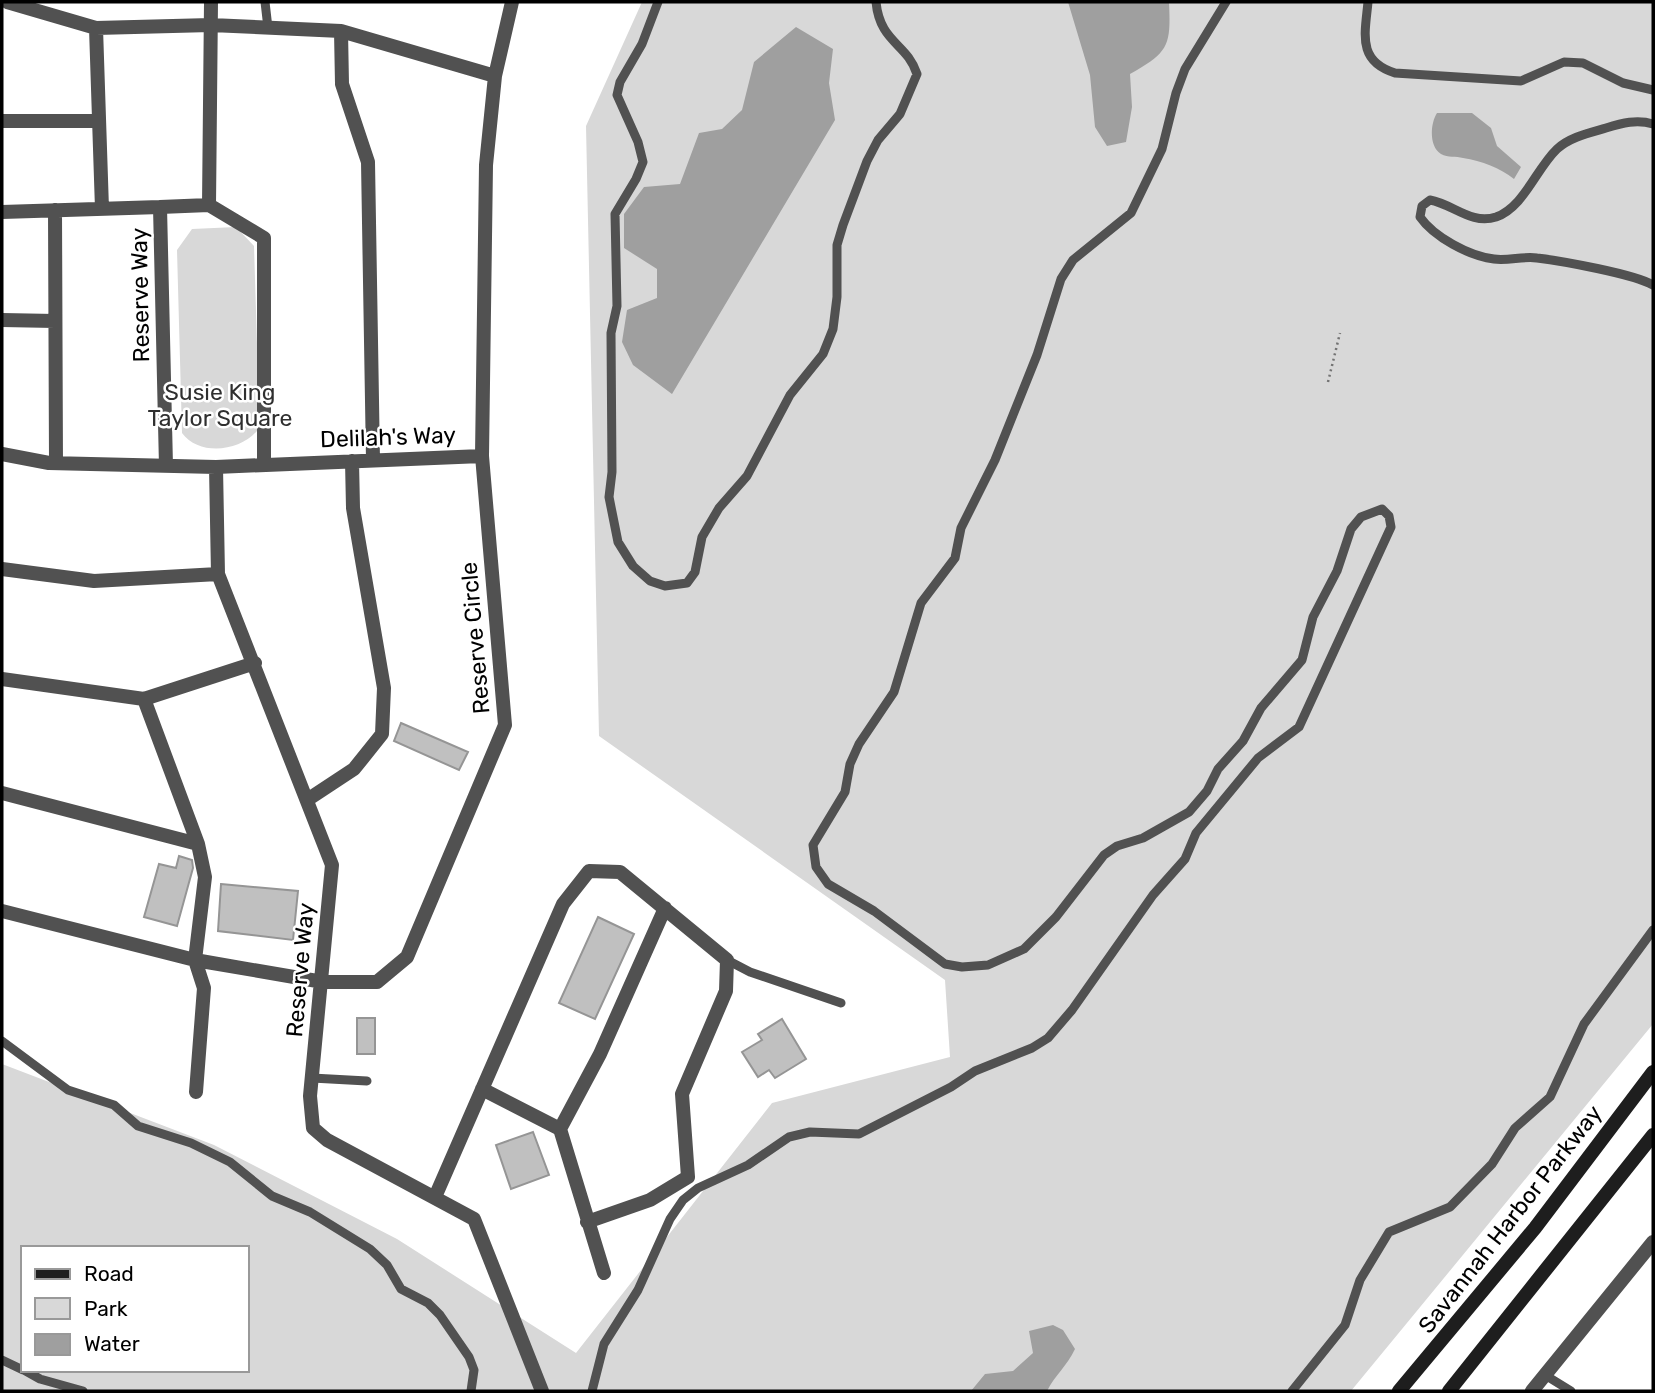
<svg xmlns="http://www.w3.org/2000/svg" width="1655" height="1393" font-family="Rubik,sans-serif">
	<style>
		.green { fill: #d8d8d8; fill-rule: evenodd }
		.water { fill: #9f9f9f }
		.building { fill: #c0c0c0; stroke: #959595; stroke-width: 2 }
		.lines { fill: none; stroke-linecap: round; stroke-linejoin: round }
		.path { stroke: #737373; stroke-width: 2.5; stroke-dasharray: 2 3.5; stroke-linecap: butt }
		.lane { stroke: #515151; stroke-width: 9 }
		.street { stroke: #515151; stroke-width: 14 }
		.secondary { stroke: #1e1e1e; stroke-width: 14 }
		.labels { text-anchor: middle; stroke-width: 5; stroke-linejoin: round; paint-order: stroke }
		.street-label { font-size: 23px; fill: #000; stroke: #fff }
		.park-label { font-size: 23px; fill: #2f2f2f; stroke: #fff }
	</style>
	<rect width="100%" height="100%" fill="#fff"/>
	<path class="green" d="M642,2H1653V1024L1351,1391H2V1064L214,1145L397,1239L576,1353L772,1103L950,1057L945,980L599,736L586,126ZM23,1248H247V1370H23Z
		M236,227L254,246L259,409L257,431C239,452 199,456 182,433L177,250L192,229Z"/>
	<path class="water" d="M1068,2H1169C1171,46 1169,52 1130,74L1132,107L1126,142L1107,146L1095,127L1090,75Z
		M796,27L833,49L829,83L835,120L672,394L633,365L622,342L627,310L657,298V269L624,248V214L644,187L680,184L699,133L722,129L742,110L754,62Z
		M1437,113H1472L1491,128L1497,146L1521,167L1514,179C1500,168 1482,161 1463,158C1456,156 1448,158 1441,154C1429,147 1430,124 1437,113Z
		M1053,1325L1063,1330L1075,1349C1067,1366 1055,1375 1047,1391H971L985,1374L1013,1371L1033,1353L1029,1331Z"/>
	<path class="building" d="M401,723L468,752L459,770L394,741Z
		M179,856L192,860L193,868L177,926L144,917L159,864L176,868Z
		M221,884L298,891L293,940L218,931Z
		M598,917L634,934L595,1019L559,1003Z
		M357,1018H375V1054H357Z
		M782,1019L806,1059L775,1078L769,1070L758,1077L742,1052L762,1040L758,1034Z
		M533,1132L549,1175L511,1189L496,1145Z"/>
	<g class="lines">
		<path class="path" d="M1328,382L1340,333"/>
		<path class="lane" d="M265,2L268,28
			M658,2L642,44L620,82L617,95L638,142L643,162L636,179L615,214L617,306L611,333L612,472L609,497L618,542L633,566L650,581L665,586L687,583L695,572L702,537L719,508L747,476L790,395L823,354L833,329L837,297V245L843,225L867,161L878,140L900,114L917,74C907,43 880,43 876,2
			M1368,2C1365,34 1357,61 1395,73L1521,81L1564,62L1583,63L1623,83L1653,90
			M1653,124C1637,119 1622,123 1606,128C1589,133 1570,137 1557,149C1536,169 1524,207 1496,217C1471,225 1453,204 1430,200L1422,206L1420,217C1434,237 1469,256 1494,259C1508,261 1523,256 1537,258C1562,261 1634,274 1653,285
			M727,960L750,972L841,1003
			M2,1041L68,1090L114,1105L138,1126L191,1143L230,1162L272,1196L310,1212L370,1249L387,1265L401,1289L428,1303L440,1315L469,1357L474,1370L471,1391
			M312,1078L367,1081
			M2,1360L23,1370
			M24,1370L40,1379L83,1391
			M1545,1375L1571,1391
			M592,1391L604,1344L638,1290L670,1219L683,1200L698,1188L748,1165L789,1137L810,1132L859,1134L951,1087L975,1071L1032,1048L1048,1038L1072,1010L1153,895L1185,859L1196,833L1258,758L1299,727L1391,527L1389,516L1382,509L1361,517L1351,529L1337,571L1313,617L1302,660L1261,708L1243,741L1218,769L1207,791L1189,812L1143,838L1117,846L1104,855L1056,917L1024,949L988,965L962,967L945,964L874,911L828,884L816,867L813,845L845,792L850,764L859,744L894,692L921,603L955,558L961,528L995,460L1037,355L1061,279L1073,260L1131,213L1162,149L1176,93L1185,69L1226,2
			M1292,1391L1345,1325L1360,1280L1389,1232L1450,1207L1492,1164L1515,1128L1550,1097L1584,1024L1653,930"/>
		<path class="street" d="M7,2L96,28L211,25L341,31L495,76
			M96,28L102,209
			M341,31L342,84L368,162L373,460
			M2,121H99
			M209,205L264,238V465
			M55,210L56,463
			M2,212L160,207
			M2,320L55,321
			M2,454L49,463L216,467L482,456
			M166,466L160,207L209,205L211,2
			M216,467L218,574L332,865L310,1096L313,1128L327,1140L474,1219L542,1391
			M2,569L94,581L218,574
			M2,679L144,699L255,663
			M144,699L198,844L205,877L195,960L204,988L196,1092
			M2,793L198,844
			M307,800L354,769L382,734L384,688L353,508L352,461
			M2,911L195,960L323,982H377L407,957L505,725L482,456L486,165L495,76L512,2
			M482,1089L560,1129L604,1273
			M560,1129L600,1054L665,908
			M435,1197L563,904L589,871L620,872L727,960L726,991L682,1094L688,1177L650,1200L587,1222
			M1532,1391L1653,1242"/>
		<path class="secondary" d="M1399,1391L1535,1228L1653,1072
			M1449,1391L1653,1135"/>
	</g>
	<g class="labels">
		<g class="street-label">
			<text transform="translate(140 295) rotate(-91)" y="8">Reserve Way</text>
			<text transform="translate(388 437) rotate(-2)" y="8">Delilah's Way</text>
			<text transform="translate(475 638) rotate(-95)" y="8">Reserve Circle</text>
			<text transform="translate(300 970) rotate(-85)" y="8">Reserve Way</text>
			<text transform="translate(1510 1219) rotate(-52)" y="8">Savannah Harbor Parkway</text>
		</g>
		<g class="park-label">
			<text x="220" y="400">Susie King<tspan x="220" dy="26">Taylor Square</tspan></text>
		</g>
	</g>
	<rect width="1655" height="1393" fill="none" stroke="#000000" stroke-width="7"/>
	<rect x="21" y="1246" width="228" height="126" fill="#ffffff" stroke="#999999" stroke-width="2"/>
	<rect x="35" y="1269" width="35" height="10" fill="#1e1e1e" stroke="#999999" stroke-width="2"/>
	<text x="84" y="1281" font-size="21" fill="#000000">Road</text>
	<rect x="35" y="1298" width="35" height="21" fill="#d8d8d8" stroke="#999999" stroke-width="2"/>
	<text x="84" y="1316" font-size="21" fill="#000000">Park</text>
	<rect x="35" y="1334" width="35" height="21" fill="#9f9f9f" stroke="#999999" stroke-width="2"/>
	<text x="84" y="1351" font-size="21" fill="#000000">Water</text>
</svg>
